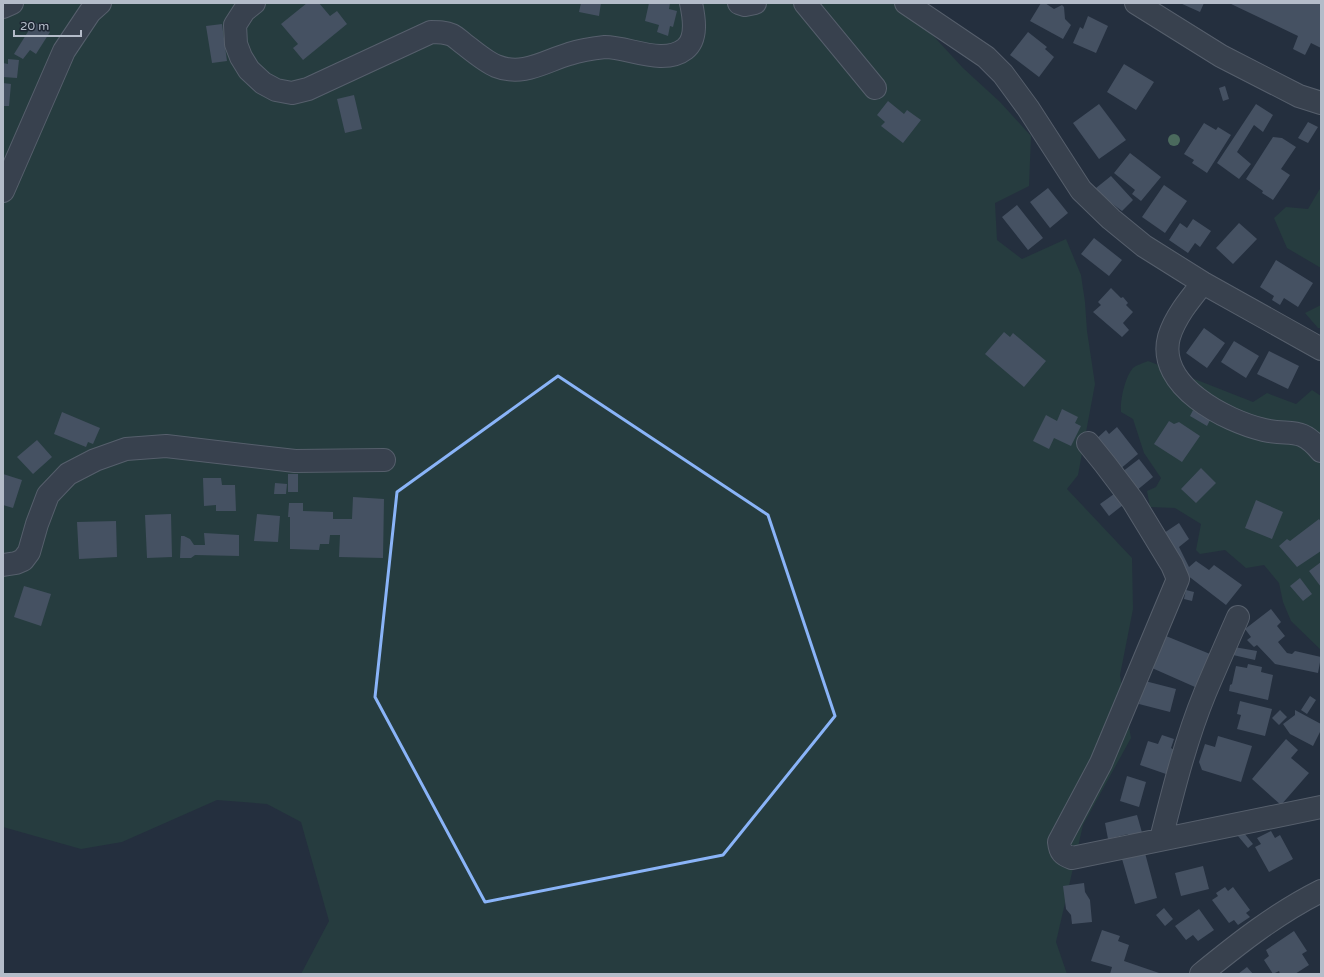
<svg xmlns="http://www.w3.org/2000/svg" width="1324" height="977" font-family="'Varela Round',sans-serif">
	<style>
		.green { fill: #263c3f }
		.building { fill: #455162 }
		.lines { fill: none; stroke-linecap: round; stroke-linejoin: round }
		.minor-casing { stroke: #565f6c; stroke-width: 24 }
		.minor { stroke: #38414e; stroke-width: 22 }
		.tree { fill: #4b6a5d }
		.marked { fill: none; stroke: #8ab4f8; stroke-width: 3; stroke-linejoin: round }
	</style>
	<rect width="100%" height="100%" fill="#242f3e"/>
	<path class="green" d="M3,3H903L963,68L1000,102L1031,136L1029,186L995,203L997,240L1022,259L1066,239L1081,275L1085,302L1087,331L1095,384L1078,475L1067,489L1132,558L1133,609L1120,675L1131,738L1083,825L1056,942L1067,974H301L329,921L301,822L267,804L217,800L122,842L81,849L3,827Z
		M1321,187V268L1287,248L1274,218L1286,207L1308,209Z
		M1321,305V328H1318L1305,313Z
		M1148,361L1197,380L1253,402L1267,393L1296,404L1312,390L1321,396V650L1291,621L1283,602L1279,583L1264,565L1246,568L1225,550L1200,554L1196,550L1201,524L1175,508L1150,507L1147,491L1156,487L1161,478L1144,453L1133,419L1121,412C1120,400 1125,377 1133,368C1136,365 1144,363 1148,361Z"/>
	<path class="building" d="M307,3H319L330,16L337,11L347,24L303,60L293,48L298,44L281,24Z
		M581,3H601L599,16L579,12Z
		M649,3H670L669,9L677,11L673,27L670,26L668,36L657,32L659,25L645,21Z
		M1041,3H1045L1054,9L1062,5L1064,7L1065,19L1071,25L1063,39L1030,21Z
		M1180,3H1204L1200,12Z
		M1229,3H1321V48L1311,43L1305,55L1293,49L1298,36Z
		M1088,16L1108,26L1096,53L1073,43L1080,27L1083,29Z
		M34,22L50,32L36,54L30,50L23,59L14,54Z
		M222,24L227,61L212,63L206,26Z
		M1028,32L1047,47L1045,49L1054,57L1039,77L1010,55Z
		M8,59L19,60L17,78L3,77V63L8,64Z
		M1124,64L1154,82L1136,110L1107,92Z
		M3,83L11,84L9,106H3Z
		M1225,86L1229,99L1223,101L1219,88Z
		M354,95L362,129L345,133L337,99Z
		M888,101L904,114L907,110L921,120L903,143L881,126L885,122L877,115Z
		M1099,104L1126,140L1099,159L1073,123Z
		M1256,104L1273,115L1263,132L1254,125L1237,152L1251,164L1239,179L1217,163Z
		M1308,122L1318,127L1308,143L1298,138Z
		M1204,123L1216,130L1218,127L1231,135L1207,173L1192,163L1194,160L1184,154Z
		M1273,137L1282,138L1296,147L1281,169L1290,175L1273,200L1262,193L1263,191L1246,179Z
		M1130,153L1161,177L1141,201L1132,194L1135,190L1114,173Z
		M1111,176L1133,200L1122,211L1102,196L1096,188Z
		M1164,185L1187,201L1165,233L1142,217Z
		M1048,188L1068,213L1050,228L1030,202Z
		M1017,205L1043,238L1028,250L1002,217Z
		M1193,219L1211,231L1200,247L1195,243L1188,253L1169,240L1180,223L1187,228Z
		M1239,223L1257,239L1233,264L1216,248Z
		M1094,238L1122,260L1109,276L1081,254Z
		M1276,260L1313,283L1298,307L1284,298L1280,305L1272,300L1274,296L1260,287Z
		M1111,288L1121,298L1123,297L1128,303L1126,305L1133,312L1123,323L1129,330L1122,337L1093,312L1101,305L1098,302Z
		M1204,328L1225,343L1207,368L1186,353Z
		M1004,332L1010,337L1013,333L1046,361L1024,387L985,354Z
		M1234,341L1259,356L1246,378L1221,362Z
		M1269,351L1299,366L1288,389L1257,374Z
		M1062,409L1078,417L1075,423L1081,426L1071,446L1054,438L1049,449L1033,441L1046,415L1057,421Z
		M1193,410L1210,420L1207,426L1190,416Z
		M62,412L100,428L93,444L88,442L86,447L54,434Z
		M1169,421L1174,424L1179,422L1200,436L1182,462L1154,444Z
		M1117,427L1138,454L1119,470L1095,440L1106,430L1109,434Z
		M37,440L52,457L33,474L17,457Z
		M1139,459L1153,477L1136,491L1122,472Z
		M1201,468L1216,483L1196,503L1181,489Z
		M3,474L22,480L13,508L3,505Z
		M288,474H298V492H288Z
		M203,478H221L222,485H235L236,511H216V505L204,506Z
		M275,483L287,484L286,494H274Z
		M1114,494L1123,505L1109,516L1100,504Z
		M353,497L384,499L383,558L339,557L340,535H330L329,544H320L319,550L290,549V517H288L289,503H303V511L333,512V519H352Z
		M1256,500L1283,512L1272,539L1245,528Z
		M171,514L172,557L147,558L145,515Z
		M257,514L280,516L278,542L254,541Z
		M1319,519L1321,522V551L1297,567L1279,546L1287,539L1290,541Z
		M116,521L117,557L79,559L77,522Z
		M1179,523L1189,539L1179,547L1189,567L1196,561L1209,570L1214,565L1242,585L1226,605L1187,575L1164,533Z
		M204,533L239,535V556L195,555L191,558H180L181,536H184L190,539L194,545H205Z
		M1321,562V587L1309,571Z
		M1300,578L1312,594L1303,601L1290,586Z
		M24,586L51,594L41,626L14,617Z
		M1186,590L1194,592L1192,601L1184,599Z
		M1271,609L1281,622L1277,626L1285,636L1278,642L1287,653L1292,654L1295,651L1321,657L1318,673L1275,664L1257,645L1254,647L1247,640L1251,637L1245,629Z
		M1166,636L1210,654L1195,687L1152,668Z
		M1234,647L1257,651L1255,660L1233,655Z
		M1248,664L1262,667L1261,672L1273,675L1268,700L1229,691L1230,685L1232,684L1236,666L1247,668Z
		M1145,681L1176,689L1170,712L1139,704Z
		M1310,696L1316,700L1307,714L1301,710Z
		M1240,701L1272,709L1265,736L1237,729L1241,715L1237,714Z
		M1280,710L1287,717L1279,725L1272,718Z
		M1295,710L1321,724V730L1313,746L1290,734L1283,724L1295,715Z
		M1162,735L1174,739L1171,748L1174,750L1166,774L1140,765L1148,741L1158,744Z
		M1218,736L1252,746L1241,782L1202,770L1199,762L1205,744L1215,747Z
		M1286,739L1298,750L1291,758L1309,773L1281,805L1252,779Z
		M1127,776L1146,782L1139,807L1120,801Z
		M1137,815L1143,836L1130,839L1128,834L1108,839L1105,823Z
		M1271,831L1275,838L1280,835L1293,859L1269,872L1255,847L1261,844L1257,838Z
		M1244,833L1253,844L1248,848L1238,836Z
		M1145,853L1157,898L1135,904L1122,859Z
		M1203,866L1209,889L1181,896L1175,873Z
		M1084,883L1085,892L1090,900L1092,922L1072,924L1071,915L1066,909L1063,886Z
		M1225,887L1228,891L1233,887L1250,910L1246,913L1250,917L1238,925L1234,920L1229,923L1212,900L1218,896L1216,893Z
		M1164,908L1173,919L1165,926L1156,915Z
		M1199,909L1214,930L1198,941L1193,935L1186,940L1175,926Z
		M1102,930L1120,936L1118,941L1129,945L1124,961L1162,974H1110L1112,967L1091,961Z
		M1294,931L1307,951L1302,954L1309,965L1295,974H1280L1279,971L1273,974L1264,960L1269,956L1266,950Z
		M1247,967L1253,974H1238Z"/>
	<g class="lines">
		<defs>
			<path id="minor" d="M254,3L244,11L235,25L236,44L241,57L249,70L263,83L276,90L292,93L308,89L431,32C439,32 445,32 452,35C456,37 460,41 464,44C473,51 486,62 496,66C523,77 545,61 569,54C578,51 596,48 605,47C629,47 663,66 685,49C698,39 694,17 691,3
				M739,3L745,5L755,3
				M805,3L875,88
				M906,3L986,57L1003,74L1028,108L1081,190L1111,219L1144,246L1203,283L1321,349
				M1136,3L1221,56L1299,96L1321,103
				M3,7L12,3
				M3,191L64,51L90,12L100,3
				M1203,283C1190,299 1175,317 1169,337C1156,386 1226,421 1264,430C1292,436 1300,426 1321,451
				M1088,443L1105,464L1133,501L1172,565L1178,579L1101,763L1059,842C1060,852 1063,855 1072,858L1321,807
				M3,565L16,563L23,560L29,552L37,524L48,495L68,474L95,460L126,449L166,446L295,461L384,460
				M1161,839C1173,791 1186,739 1205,693C1216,667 1227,642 1238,617
				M1201,974C1239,943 1277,913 1321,891"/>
		</defs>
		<use href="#minor" class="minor-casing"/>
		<use href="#minor" class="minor"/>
	</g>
	<circle class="tree" cx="1174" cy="140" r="6"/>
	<path class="marked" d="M558,376L768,515L835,716L723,855L485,902L375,697L397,492Z"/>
	<rect width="1324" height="977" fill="none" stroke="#b4bcc9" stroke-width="8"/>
	<path d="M14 30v6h67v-6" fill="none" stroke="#b4bcc9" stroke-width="2"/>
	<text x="20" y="30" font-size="12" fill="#b4bcc9" stroke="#1d2633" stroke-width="3" paint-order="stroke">20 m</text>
</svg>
